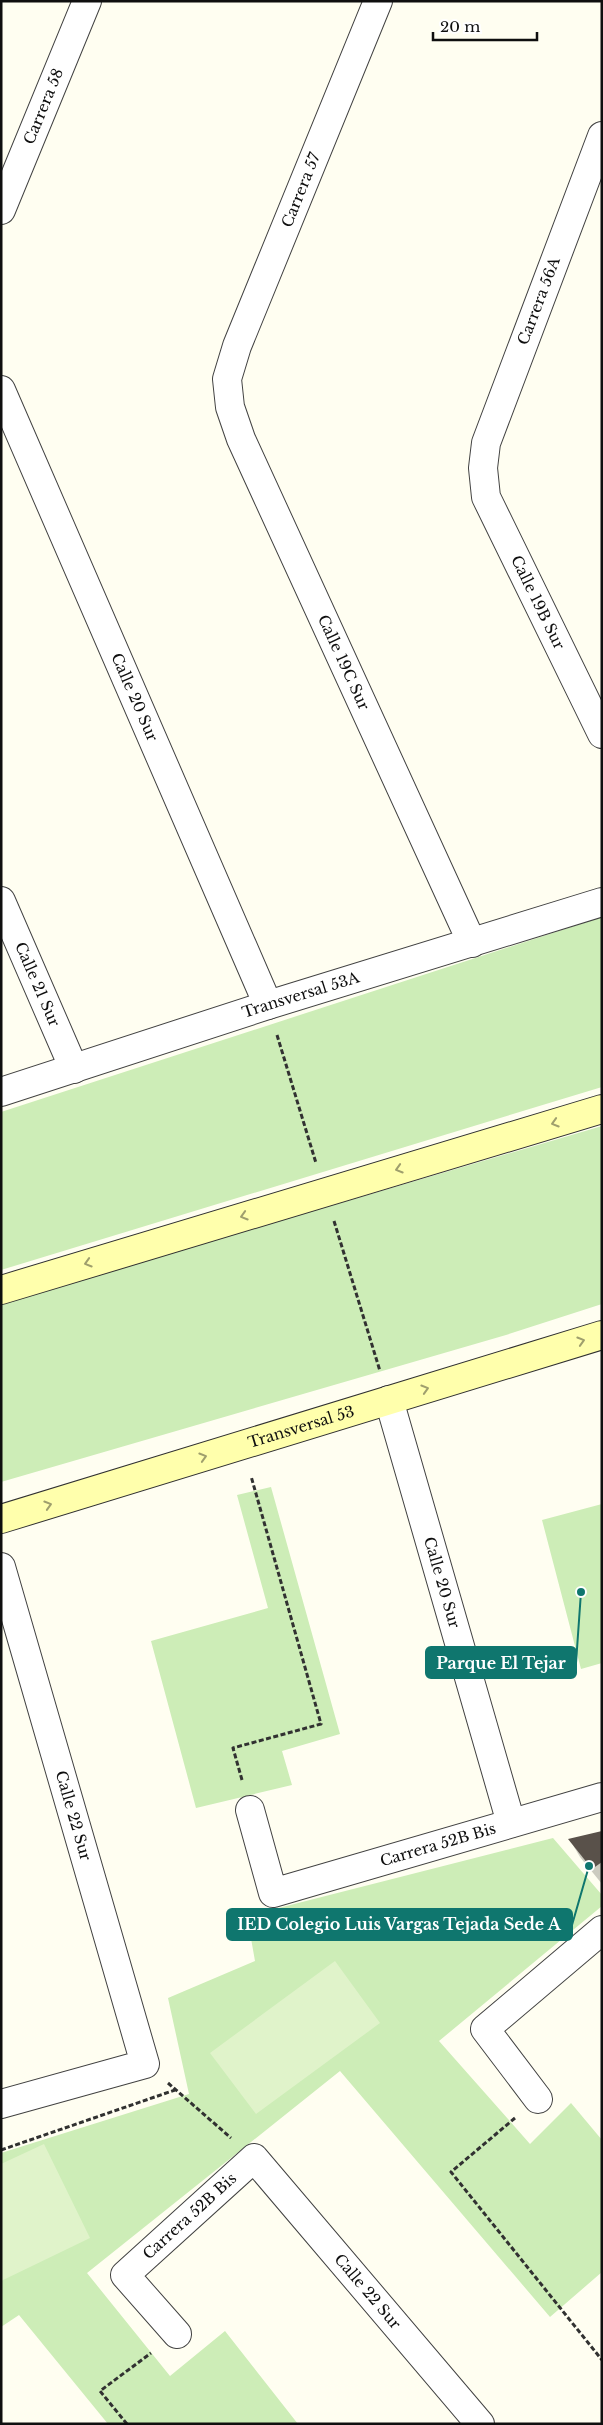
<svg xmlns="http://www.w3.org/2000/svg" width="603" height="2425" font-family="'Libre Baskerville',serif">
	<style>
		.green { fill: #cdedb7 }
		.pitch { fill: #e0f3ca }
		.shadow { fill: #0003 }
		.building { fill: #59514a }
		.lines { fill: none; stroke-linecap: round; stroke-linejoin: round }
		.street-casing { stroke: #424242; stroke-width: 30 }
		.secondary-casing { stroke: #313131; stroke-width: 30 }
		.path { stroke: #313131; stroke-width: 3; stroke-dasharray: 5 2.5; stroke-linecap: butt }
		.street { stroke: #fff; stroke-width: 28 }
		.secondary { stroke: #ffffac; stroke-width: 28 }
		.oneway { stroke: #9f9f6d }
		.labels { text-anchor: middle; stroke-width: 5; stroke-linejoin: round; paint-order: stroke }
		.street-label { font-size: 15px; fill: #0f0f0f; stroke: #fff }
		.leader { fill: none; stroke: #0f766e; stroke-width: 2 }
		.callout-dot { fill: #0f766e; stroke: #fff; stroke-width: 2 }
		.callout { fill: #0f766e; stroke: #0f766e; stroke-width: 2 }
		.callout-label { font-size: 16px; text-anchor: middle; font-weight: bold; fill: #fff }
	</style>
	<rect width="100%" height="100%" fill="#fffef1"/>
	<path class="green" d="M602,917V1087L1,1270V1112Z
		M602,1126V1304L506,1335L1,1482V1303Z
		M271,1487L340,1734L282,1751L292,1785L196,1808L151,1641L268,1608L237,1495Z
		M602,1504V1663L581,1669L542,1520Z
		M553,1838L602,1895V1906L439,2041L530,2144L571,2103L602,2140V2272L550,2317L340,2071L87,2273L170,2376L225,2331L298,2424H108L19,2315L1,2327V2153L189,2094L168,1998L255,1961L247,1916Z"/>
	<path class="pitch" d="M335,1961L380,2023L256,2114L210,2053Z
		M44,2144L90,2238L1,2281V2164Z"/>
	<path class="shadow" d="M602,1832V1884L580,1857L570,1840Z"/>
	<path class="building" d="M602,1831V1862L592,1869L568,1839Z"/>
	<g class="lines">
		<defs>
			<g id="street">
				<path id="s1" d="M378,1L237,346L227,379L230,407L241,439L472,943"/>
				<path id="s2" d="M602,136L486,443L483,468L486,497L602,734"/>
				<path id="s3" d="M1,210L87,1"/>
				<path id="s4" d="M1,390L268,1005"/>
				<path id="s5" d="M1,901L74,1069"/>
				<path id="s6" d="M1,1092L268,1005L602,902"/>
				<path id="s7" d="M389,1400L511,1823"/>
				<path id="s8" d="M1,1567L145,2064L1,2104"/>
				<path id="s9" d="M250,1810L273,1893L602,1797"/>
				<path d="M538,2099L485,2029L602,1930"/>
				<path id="s10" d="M177,2334L125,2275L254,2158L480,2424"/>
			</g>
			<g id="secondary">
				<path d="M1,1290L602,1109"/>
				<path id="s11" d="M1,1519L602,1335"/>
			</g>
		</defs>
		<use href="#street" class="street-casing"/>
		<use href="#secondary" class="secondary-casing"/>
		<path class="path" d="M277,1035L316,1163
			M334,1221L380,1371
			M242,1780L233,1748L321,1724L251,1476
			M168,2083L231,2138
			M515,2118L451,2172L602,2360
			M1,2150L175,2090
			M127,2424L100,2391L151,2353"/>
		<use href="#street" class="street"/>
		<use href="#secondary" class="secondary"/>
	</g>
	<defs><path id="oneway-chevron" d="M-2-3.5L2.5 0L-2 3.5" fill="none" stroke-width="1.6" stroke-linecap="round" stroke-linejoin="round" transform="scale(1.25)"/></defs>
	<g class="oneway">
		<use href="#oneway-chevron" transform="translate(555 1123) rotate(163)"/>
		<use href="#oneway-chevron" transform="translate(399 1169) rotate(163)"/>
		<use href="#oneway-chevron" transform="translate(244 1216) rotate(163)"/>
		<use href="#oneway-chevron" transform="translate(88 1263) rotate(163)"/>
		<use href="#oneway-chevron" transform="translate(581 1341) rotate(-17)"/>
		<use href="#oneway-chevron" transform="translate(425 1389) rotate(-17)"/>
		<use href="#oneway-chevron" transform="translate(203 1457) rotate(-17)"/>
		<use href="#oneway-chevron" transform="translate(48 1505) rotate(-17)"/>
	</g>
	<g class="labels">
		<g class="street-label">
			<text dy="5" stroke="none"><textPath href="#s3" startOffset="112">Carrera 58</textPath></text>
			<text transform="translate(301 190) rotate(-68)" y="5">Carrera 57</text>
			<text transform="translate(539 301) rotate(-69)" y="5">Carrera 56A</text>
			<text dy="5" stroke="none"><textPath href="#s2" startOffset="500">Calle 19B Sur</textPath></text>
			<text dy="5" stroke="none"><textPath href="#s1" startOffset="715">Calle 19C Sur</textPath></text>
			<text dy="5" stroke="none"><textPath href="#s4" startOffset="335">Calle 20 Sur</textPath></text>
			<text dy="5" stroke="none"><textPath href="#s5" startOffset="91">Calle 21 Sur</textPath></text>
			<text dy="5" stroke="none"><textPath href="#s6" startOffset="315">Transversal 53A</textPath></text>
			<text dy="5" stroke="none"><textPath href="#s11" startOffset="314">Transversal 53</textPath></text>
			<text dy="5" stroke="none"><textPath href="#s7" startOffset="190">Calle 20 Sur</textPath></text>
			<text dy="5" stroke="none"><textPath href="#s8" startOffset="259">Calle 22 Sur</textPath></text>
			<text dy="5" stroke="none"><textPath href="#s9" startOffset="258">Carrera 52B Bis</textPath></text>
			<text dy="5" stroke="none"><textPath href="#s10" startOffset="166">Carrera 52B Bis</textPath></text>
			<text dy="5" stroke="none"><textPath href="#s10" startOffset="428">Calle 22 Sur</textPath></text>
		</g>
	</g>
	<path class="leader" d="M581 1592L576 1663M589 1866L572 1925"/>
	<g class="callout-dot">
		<circle cx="581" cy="1592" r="5"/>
		<circle cx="589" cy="1866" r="5"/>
	</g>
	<g class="callout">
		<rect x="426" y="1647" width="150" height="31" rx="5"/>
		<rect x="227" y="1909" width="345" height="31" rx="5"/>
	</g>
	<g class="callout-label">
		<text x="501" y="1669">Parque El Tejar</text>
		<text x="399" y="1930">IED Colegio Luis Vargas Tejada Sede A</text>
	</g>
	<rect width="603" height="2425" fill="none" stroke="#0f0f0f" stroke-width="5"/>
	<path d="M433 32v8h104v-8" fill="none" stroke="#0f0f0f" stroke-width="2.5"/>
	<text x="440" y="32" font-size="15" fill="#0f0f0f" stroke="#ffffff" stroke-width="4" paint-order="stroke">20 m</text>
</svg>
